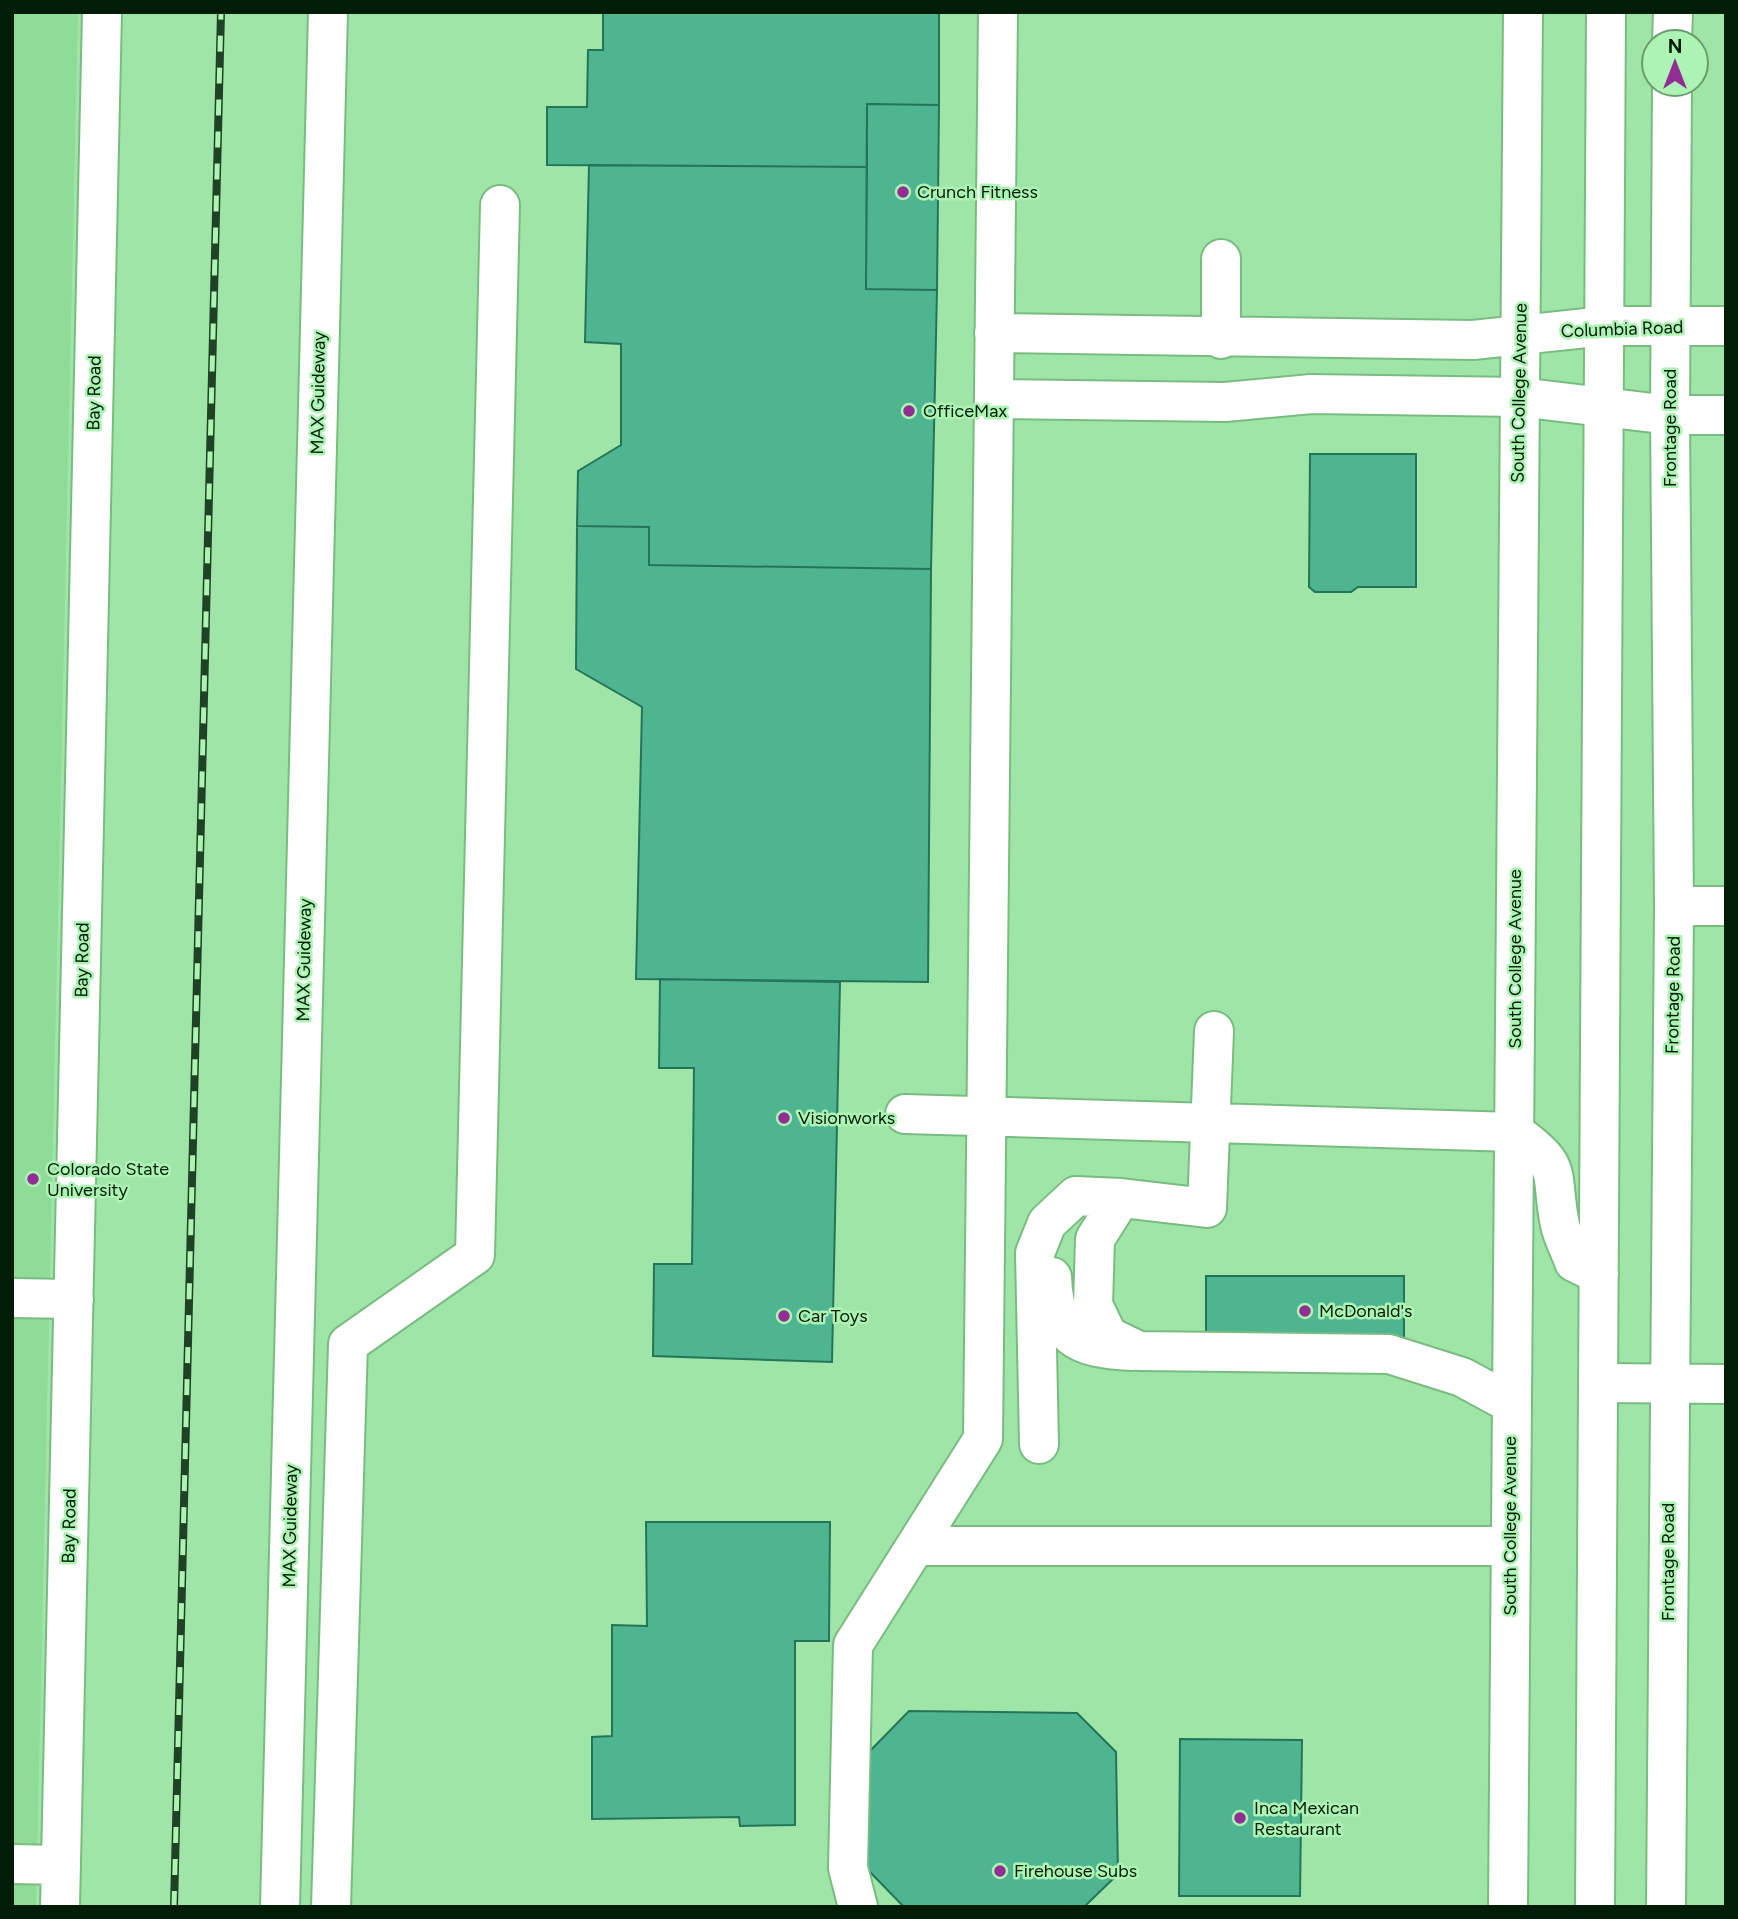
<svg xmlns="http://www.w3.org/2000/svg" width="1738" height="1919" font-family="Figtree,sans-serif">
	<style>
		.built { fill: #8fdb98 }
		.building { fill: #4fb591; stroke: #24745a; stroke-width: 2 }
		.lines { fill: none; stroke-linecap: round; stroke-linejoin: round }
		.minor-casing { stroke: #79bc81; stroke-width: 42 }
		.highway-casing { stroke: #79bc81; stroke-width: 42 }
		.minor { stroke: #fff; stroke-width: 38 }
		.highway { stroke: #fff; stroke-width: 38 }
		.rail-casing { stroke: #1f4124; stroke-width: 8 }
		.rail { stroke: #adf3b4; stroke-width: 5; stroke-dasharray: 16; stroke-linecap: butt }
		.poi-dot { fill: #912d93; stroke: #adf3b4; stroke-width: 2.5 }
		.labels { text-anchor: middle; stroke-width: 5; stroke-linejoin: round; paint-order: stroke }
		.poi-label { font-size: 18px; fill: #021d07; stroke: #adf3b4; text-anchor: start }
		.street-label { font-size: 18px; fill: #021d07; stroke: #adf3b4 }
	</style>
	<rect width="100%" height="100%" fill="#a0e5a8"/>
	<path class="built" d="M12,12H78L36,1907H12Z"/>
	<path class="building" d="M603,12H939V105L867,104V167L547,165V107H587L588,50H603Z
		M867,104L939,105L937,290L866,289Z
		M589,165L867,167L866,289L937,290L931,569L649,565V527L577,526L578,471L621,445V344L585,342Z
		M1310,454H1416V587H1358L1351,592H1315L1309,587Z
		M577,526L649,527V565L931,569L928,982L636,979L642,707L576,669Z
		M660,979L840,982L832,1362L653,1356L654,1264H692L694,1068H659Z
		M1206,1276H1404V1346H1206Z
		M646,1522H830L829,1641H795V1825L740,1826L739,1817L592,1819V1737L612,1736V1625L647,1626Z
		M909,1711L1077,1713L1116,1752L1118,1874L1084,1907H904L868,1870L869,1752Z
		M1180,1739L1302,1740L1300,1896H1179Z"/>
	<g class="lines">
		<defs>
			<path id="minor" d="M1672,42L1673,12
				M994,333L1473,340L1605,326H1726
				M1221,339V259
				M994,399L1225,402L1311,394L1518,397L1670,415H1726
				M1674,906H1726
				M905,1114L1514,1132
				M1121,1198L1095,1239L1093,1305L1108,1336L1139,1351L1389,1354L1462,1377L1510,1403
				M1052,1277C1055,1338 1074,1348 1132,1351
				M12,1298L74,1299
				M1599,1383L1726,1384
				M1039,1444L1035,1253L1047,1223L1076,1196L1121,1198L1207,1208L1214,1031
				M917,1546H1510
				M12,1864L61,1865
				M60,1907L102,12
				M280,1907L328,12
				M331,1907L348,1344L475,1255L500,205
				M858,1907L848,1868L853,1645L983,1439L998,12
				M1666,1907L1674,906L1670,415L1672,84"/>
			<path id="highway" d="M1514,1132C1566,1168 1549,1172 1560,1225C1563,1238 1570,1250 1574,1262L1599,1274
				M1508,1907L1523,12
				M1595,1907L1606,12"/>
		</defs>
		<use href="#minor" class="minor-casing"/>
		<use href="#highway" class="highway-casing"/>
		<use href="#minor" class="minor"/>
		<use href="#highway" class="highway"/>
		<defs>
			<path id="rail" d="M174,1907L221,12"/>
		</defs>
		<use href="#rail" class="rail-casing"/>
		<use href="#rail" class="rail"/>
	</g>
	<g class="poi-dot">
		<circle cx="903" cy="192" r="7"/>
		<circle cx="909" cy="411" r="7"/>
		<circle cx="784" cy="1118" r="7"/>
		<circle cx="33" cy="1179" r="7"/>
		<circle cx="1305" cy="1311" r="7"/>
		<circle cx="784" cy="1316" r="7"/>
		<circle cx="1240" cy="1818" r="7"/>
		<circle cx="1000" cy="1871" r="7"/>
	</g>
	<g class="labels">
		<g class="poi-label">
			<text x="917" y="198">Crunch Fitness</text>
			<text x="923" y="417">OfficeMax</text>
			<text x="798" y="1124">Visionworks</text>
			<text x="47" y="1175">Colorado State<tspan x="47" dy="21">University</tspan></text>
			<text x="1319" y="1317">McDonald's</text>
			<text x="798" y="1322">Car Toys</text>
			<text x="1254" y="1814">Inca Mexican<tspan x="1254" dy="21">Restaurant</tspan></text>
			<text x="1014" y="1877">Firehouse Subs</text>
		</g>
		<g class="street-label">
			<text transform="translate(1622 329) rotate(-2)" y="6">Columbia Road</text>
			<text transform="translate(94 393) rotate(-89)" y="6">Bay Road</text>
			<text transform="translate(318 393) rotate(-89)" y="6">MAX Guideway</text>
			<text transform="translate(1519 393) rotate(-89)" y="6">South College Avenue</text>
			<text transform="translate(1670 428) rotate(-90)" y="6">Frontage Road</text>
			<text transform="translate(1515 959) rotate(-90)" y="6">South College Avenue</text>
			<text transform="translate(82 960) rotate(-89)" y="6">Bay Road</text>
			<text transform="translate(304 960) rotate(-89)" y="6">MAX Guideway</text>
			<text transform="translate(1673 995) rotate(-89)" y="6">Frontage Road</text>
			<text transform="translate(69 1526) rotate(-89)" y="6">Bay Road</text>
			<text transform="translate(290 1526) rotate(-89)" y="6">MAX Guideway</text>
			<text transform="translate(1510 1526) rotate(-90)" y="6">South College Avenue</text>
			<text transform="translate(1668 1562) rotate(-90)" y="6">Frontage Road</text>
		</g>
	</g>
	<rect width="1738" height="1919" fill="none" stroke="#021d07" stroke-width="28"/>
	<g transform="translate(1675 63)"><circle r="33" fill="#adf3b4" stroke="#699d6f" stroke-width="2"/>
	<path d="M0-5L12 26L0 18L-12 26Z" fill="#912d93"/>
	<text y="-10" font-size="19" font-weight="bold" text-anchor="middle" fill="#021d07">N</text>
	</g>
</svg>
